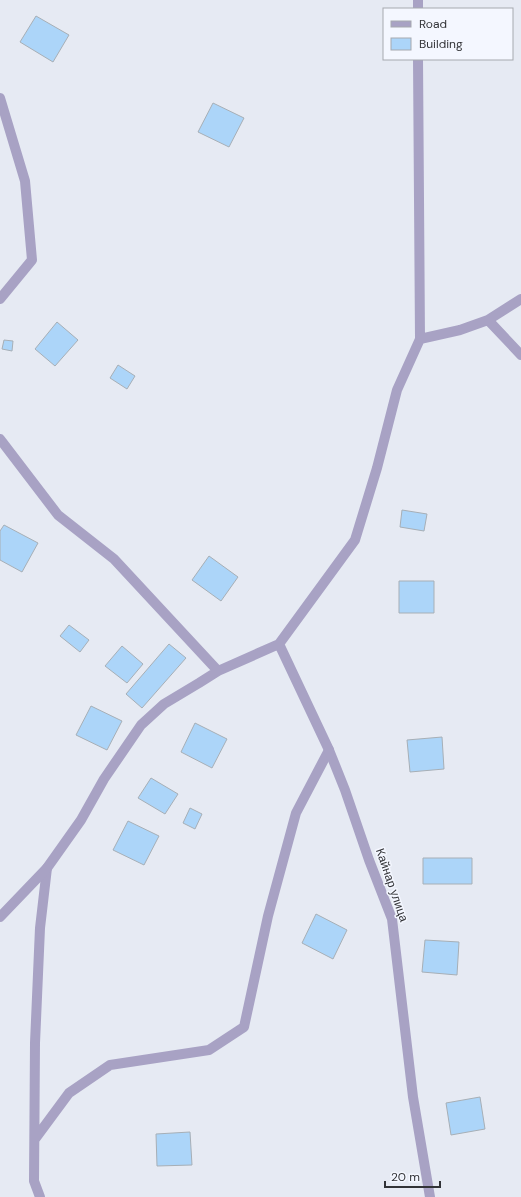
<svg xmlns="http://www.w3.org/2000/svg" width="521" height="1197" font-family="'DM Sans',sans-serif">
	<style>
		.building { fill: #acd5f9; stroke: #a7afb6 }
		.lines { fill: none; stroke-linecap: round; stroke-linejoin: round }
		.service { stroke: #a8a2c4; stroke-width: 10 }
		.minor { stroke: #a8a2c4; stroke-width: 10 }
		.labels { text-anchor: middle; stroke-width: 3; stroke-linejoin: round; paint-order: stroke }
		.street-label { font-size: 12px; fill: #323337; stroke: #f4f7ff }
	</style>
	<rect width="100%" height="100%" fill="#e6eaf3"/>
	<path class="building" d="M36,16L69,35L53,62L20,42Z
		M213,103L244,118L229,147L198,132Z
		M57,322L78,340L55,366L35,349Z
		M4,340L13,341L12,351L2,349Z
		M118,365L135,376L127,389L110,378Z
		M402,510L427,514L424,531L400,527Z
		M4,525L38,543L22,572L0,560V531Z
		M209,556L238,577L221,601L192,580Z
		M399,581H434V613H399Z
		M69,625L89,640L80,652L60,636Z
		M169,644L186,658L142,708L126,694Z
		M122,646L143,664L127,683L105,666Z
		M91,706L122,721L107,750L76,735Z
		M195,723L227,739L212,768L181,752Z
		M442,737L444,769L410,772L407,740Z
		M151,778L178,794L165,814L138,798Z
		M190,808L202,814L195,829L183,823Z
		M128,821L159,836L144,865L113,850Z
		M423,858H472V884H423Z
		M316,914L347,930L333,959L302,943Z
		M425,940L459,942L457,975L422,972Z
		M480,1097L485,1129L451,1135L446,1103Z
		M190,1132L192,1165L157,1166L156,1134Z"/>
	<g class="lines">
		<path class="service" d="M35,1139L69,1093L110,1065L209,1050L244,1027L268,916L296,813L329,750
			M40,1197L34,1181L35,1043L40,928L47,868"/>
		<path class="minor" d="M418,0V9
			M0,98L25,181L32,260L0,299
			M488,320L521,299
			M420,339L460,330L488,320L521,355
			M0,439L58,515L114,559L218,671
			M279,644L329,750L345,790L369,860L392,919L413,1097L430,1197
			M0,917L47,868L81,820L104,779L141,725L164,704L199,683L218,671L279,644L355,540L377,468L397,390L420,339L418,59"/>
	</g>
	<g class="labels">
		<g class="street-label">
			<text transform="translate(392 885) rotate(71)" y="4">Кайнар улица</text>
		</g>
	</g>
	<rect x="383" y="8" width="130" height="52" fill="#f4f7ff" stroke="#a6a9af"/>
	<rect x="391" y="21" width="20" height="6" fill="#a8a2c4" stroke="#a6a9af"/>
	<text x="419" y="28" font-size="12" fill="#323337">Road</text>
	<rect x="391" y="38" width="20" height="12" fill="#acd5f9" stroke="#a6a9af"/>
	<text x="419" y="48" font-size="12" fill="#323337">Building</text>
	<path d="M385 1181v6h55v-6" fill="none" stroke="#323337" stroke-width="2"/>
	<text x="391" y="1181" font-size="12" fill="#323337" stroke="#f4f7ff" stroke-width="3" paint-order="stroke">20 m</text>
</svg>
